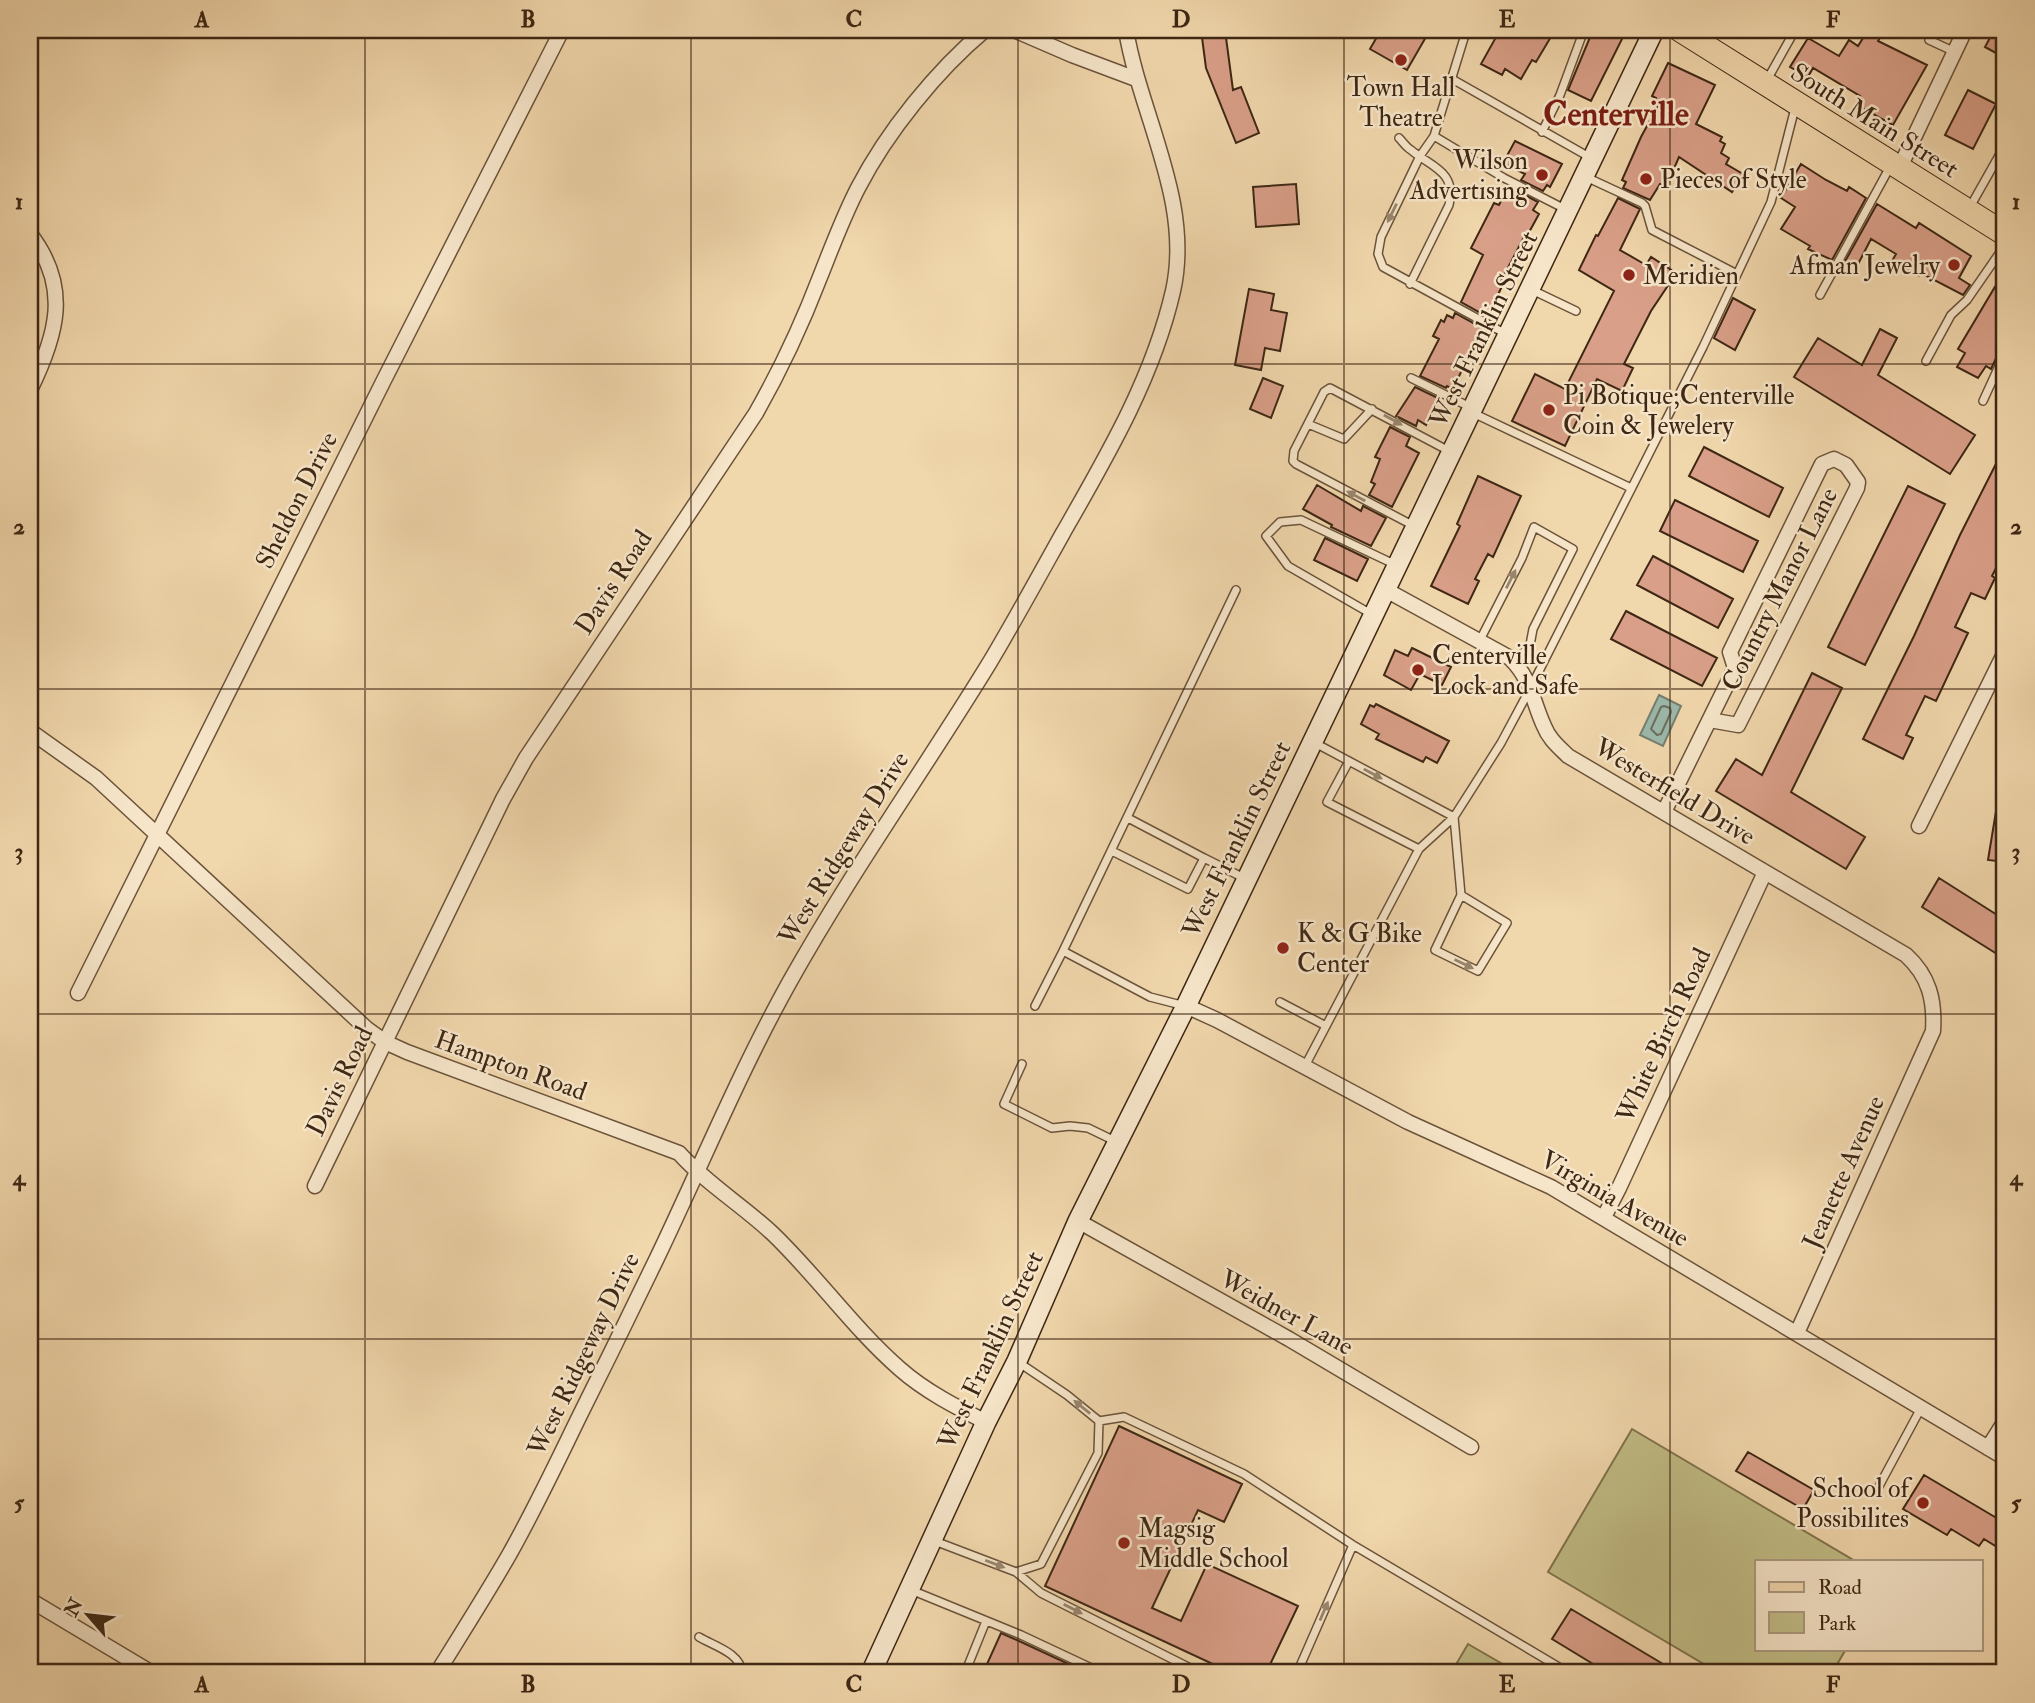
<svg xmlns="http://www.w3.org/2000/svg" width="2035" height="1703" font-family="'IM FELL Double Pica',serif">
	<style>
		.green { fill: #c1bc85; stroke: #80724c; stroke-width: 2 }
		.water { fill: #9bb9ab; stroke: #767f6f; stroke-width: 2 }
		.lines { fill: none; stroke-linecap: round; stroke-linejoin: round }
		.shore { stroke: #6c7060; stroke-width: 2 }
		.building { fill: #d99f88; stroke: #3e2714; stroke-width: 2 }
		.lane-casing { stroke: #6b533a; stroke-width: 10 }
		.street-casing { stroke: #6b533a; stroke-width: 17 }
		.secondary-casing { stroke: #3e2714; stroke-width: 22 }
		.primary-casing { stroke: #3e2714; stroke-width: 25 }
		.lane { stroke: #f6e5c9; stroke-width: 7 }
		.street { stroke: #f6e5c9; stroke-width: 14 }
		.secondary { stroke: #f6e5c9; stroke-width: 19 }
		.primary { stroke: #f1d7ac; stroke-width: 23 }
		.oneway { fill: #9a866e }
		.grid { fill: none; stroke: #3e2714; stroke-width: 2; stroke-opacity: 0.55 }
		.poi-dot { fill: #8f2418; stroke: #f6e5c9; stroke-width: 2.5 }
		.labels { text-anchor: middle; stroke-width: 5; stroke-linejoin: round; paint-order: stroke }
		.poi-label { font-size: 26px; fill: #3e2714; stroke: #f6e5c9; text-anchor: start }
		.street-label { font-size: 26px; fill: #3e2714; stroke: #f6e5c9 }
		.district-label { font-size: 33px; font-weight: bold; fill: #7a1f14; stroke: #f6e5c9 }
		.neatline { fill: none; stroke: #3e2714; stroke-width: 2.5 }
		.grid-label { font-size: 23px; text-anchor: middle; font-weight: bold; fill: #3e2714 }
	</style>
	<rect width="100%" height="100%" fill="#f1d7ac"/>
	<filter id="stains"><feTurbulence type="fractalNoise" baseFrequency=".00286" numOctaves="4"/><feColorMatrix values="0 0 0 0 .2 0 0 0 0 .09 0 0 0 0 .02 0 0 0 .5 -.17"/></filter>
	<radialGradient id="worn" r=".72"><stop offset=".6" stop-color="#630" stop-opacity="0"/><stop offset="1" stop-color="#630" stop-opacity=".3"/></radialGradient>
	<path class="green" d="M1632,1429L1855,1561H1757V1649H1846L1832,1673H1719L1548,1572Z
		M1468,1644L1518,1673H1451Z"/>
	<path class="water" d="M1659,695L1681,706L1663,746L1640,735Z"/>
	<g class="lines">
		<path class="shore" d="M1664,706L1670,708L1671,712L1661,734L1657,735L1651,729L1661,707Z"/>
	</g>
	<path class="building" d="M1201,30H1225L1233,90L1241,87L1259,133L1236,143L1206,68Z
		M1381,30H1430L1407,70L1370,49Z
		M1479,30H1555L1536,62L1532,60L1521,79L1505,69L1502,75L1481,64L1495,39Z
		M1593,30H1610L1623,37L1591,101L1568,90Z
		M1868,30L1881,36L1878,41L1927,65L1893,125L1857,105L1860,96L1813,68L1808,77L1790,67L1808,38L1839,56L1849,40L1858,46Z
		M1994,30H2005V58L1985,47Z
		M1668,63L1715,85L1696,124L1722,137L1720,141L1725,144L1721,153L1729,158L1726,164L1743,174L1732,192L1679,157L1666,187L1660,184L1650,200L1623,188L1626,182L1622,180L1641,137L1658,106L1654,104L1656,98L1652,96Z
		M1968,90L1996,104L1973,149L1945,135Z
		M1515,141L1562,164L1550,187L1547,185L1543,191L1521,180L1525,174L1503,163Z
		M1801,164L1826,180L1847,191L1849,187L1866,198L1832,260L1808,249L1810,246L1781,229L1795,207L1781,198Z
		M1296,184L1299,224L1256,227L1253,187Z
		M1515,190L1538,202L1533,210L1539,214L1527,236L1525,235L1499,285L1502,286L1488,317L1461,302L1483,255L1471,248L1494,203L1499,205L1504,195L1510,198Z
		M1618,198L1640,209L1620,250L1646,265L1651,257L1673,271L1668,279L1671,281L1651,311L1624,364L1633,368L1622,391L1597,379L1565,446L1512,421L1535,374L1565,389L1614,291L1579,270L1596,235L1598,236Z
		M1877,204L1916,228L1919,223L1971,256L1959,278L1970,285L1963,295L1921,273L1919,276L1892,261L1896,254L1871,239L1855,270L1843,265Z
		M2005,270V347L2000,350L1991,369L1986,366L1978,378L1957,367L1965,353L1958,349Z
		M1249,289L1274,294L1271,310L1287,313L1280,351L1265,348L1261,370L1235,365Z
		M1733,298L1755,310L1735,350L1714,338Z
		M1455,313L1482,328L1453,389L1447,386L1446,388L1420,376L1439,339L1433,336L1441,320L1444,322L1447,315L1453,318Z
		M1880,329L1897,338L1878,375L1975,435L1950,474L1794,377L1818,338L1862,365Z
		M1263,378L1283,386L1271,418L1250,409Z
		M1415,387L1440,399L1426,425L1418,420L1416,426L1396,416Z
		M1390,427L1410,437L1406,446L1419,453L1392,507L1369,495L1375,484L1371,482L1380,459L1375,457Z
		M2005,446V551L1992,576L1995,578L1985,599L1971,593L1955,627L1968,633L1936,701L1925,696L1906,735L1913,738L1903,759L1863,739L1914,636L1960,535Z
		M1704,447L1783,488L1769,517L1689,476Z
		M1478,476L1521,496L1493,557L1488,554L1475,579L1479,581L1468,604L1431,586L1460,526L1457,524Z
		M1317,485L1361,511L1363,506L1386,518L1371,546L1331,527L1332,525L1303,509Z
		M1908,486L1945,504L1865,665L1828,647Z
		M1675,500L1758,541L1743,572L1660,531Z
		M1325,538L1368,559L1357,581L1314,560Z
		M1653,556L1733,599L1718,628L1637,585Z
		M1626,611L1717,658L1702,686L1611,639Z
		M1412,648L1451,667L1442,685L1420,674L1411,690L1384,675L1395,650L1408,656Z
		M1812,673L1842,688L1791,792L1865,837L1846,869L1716,791L1736,759L1762,775Z
		M1376,704L1449,741L1437,763L1426,757L1423,762L1376,739L1379,734L1361,724L1370,705L1374,707Z
		M1997,805L2005,806V862L1988,860Z
		M1939,878L2005,920V959L1922,907Z
		M1119,1426L1242,1484L1224,1522L1198,1510L1152,1608L1181,1621L1207,1564L1298,1606L1266,1673H1232L1045,1586Z
		M1748,1452L1814,1490L1803,1509L1736,1471Z
		M1924,1475L2005,1523V1552L1984,1539L1979,1546L1951,1529L1947,1535L1903,1509Z
		M1571,1609L1678,1673H1608L1552,1639Z
		M1001,1633L1019,1641L1088,1673H983Z"/>
	<g class="lines">
		<defs>
			<path id="lane" d="M1469,30L1464,38L1434,136L1420,156L1381,237L1378,254L1383,267L1506,334
				M1929,40L1955,52
				M1452,79L1591,158
				M1767,80L1795,30
				M1542,132L1560,95L1584,30
				M1434,136L1504,178L1565,209
				M1399,138C1403,142 1406,147 1411,150C1431,167 1457,171 1449,205L1410,284
				M1586,177L1642,203L1645,206L1652,230L1737,274
				M1970,207L2005,145
				M1532,290L1576,311
				M1820,295L1891,165
				M1926,361L1951,315L1967,300L2005,245
				M1411,378L1470,407
				M1983,401L2005,353
				M1473,413L1631,488
				M1308,424L1344,439L1372,409
				M1416,527L1296,464L1293,461L1294,451L1324,392L1330,388L1449,451
				M1373,615L1288,566L1266,536L1280,522L1301,520L1396,565
				M1480,640L1522,558L1534,527L1573,549L1533,629L1530,645L1515,662
				M1315,743L1454,817L1501,743L1531,687L1703,347L1771,202L1795,108
				M1454,817L1461,895L1435,950L1478,971L1507,923L1461,895
				M1419,849L1454,817
				M1112,851L1188,889L1204,858L1128,818
				M1204,858L1244,878
				M1063,951L1236,590
				M1280,1002L1326,1026
				M1035,1006L1063,951L1150,997L1185,1006
				M1022,1064L1004,1104L1052,1128L1070,1126L1088,1128L1117,1142
				M1305,1066L1419,849L1327,802L1349,761
				M1099,1421L1124,1417L1244,1474L1353,1545L1569,1673
				M1878,1488L1921,1408
				M932,1540L1016,1572L1041,1564L1098,1453L1099,1421L1067,1395L1018,1362
				M1016,1572L1041,1593L1200,1673
				M911,1590L1021,1635L1102,1673
				M699,1637C714,1646 741,1653 742,1673
				M965,1673L986,1621
				M1297,1673L1353,1545"/>
			<path id="street" d="M1014,30L1072,55L1136,79
				M1899,169L1965,30
				M30,234C71,287 57,335 30,390
				M1386,590L1510,658C1532,680 1532,700 1544,726C1549,739 1559,747 1568,756L1906,955C1929,976 1935,1000 1933,1031L1797,1333
				M30,731L96,778L367,1029L385,1042L407,1052L679,1153C707,1184 742,1205 772,1233C817,1276 853,1328 900,1369C925,1391 956,1407 986,1422
				M1664,812L1735,668L1730,652L1822,464L1834,459L1846,465L1858,482L1857,488L1738,725L1710,720
				M1919,826L2005,652
				M78,993L384,380L562,30
				M1186,1006L1217,1020L1408,1122L1551,1187L2005,1458
				M315,1186L503,799L526,758L756,413C781,369 802,324 820,277C832,247 843,217 858,188C887,132 936,71 985,30
				M1604,1217L1619,1188L1765,872
				M1078,1221L1289,1339L1471,1447
				M1988,1448L2005,1421
				M30,1600L152,1673
				M437,1673C461,1634 486,1595 509,1555C535,1509 557,1462 580,1415C606,1363 632,1310 657,1258C701,1166 740,1071 789,983C851,872 924,770 990,662C1015,620 1039,576 1063,533C1107,456 1153,378 1173,291C1193,202 1140,115 1126,30"/>
			<path id="secondary" d="M871,1673L986,1422L1017,1361L1078,1221L1186,1006L1654,30"/>
			<path id="primary" d="M1680,30L2005,234"/>
		</defs>
		<use href="#lane" class="lane-casing"/>
		<use href="#street" class="street-casing"/>
		<use href="#secondary" class="secondary-casing"/>
		<use href="#primary" class="primary-casing"/>
		<use href="#lane" class="lane"/>
		<use href="#street" class="street"/>
		<use href="#secondary" class="secondary"/>
		<use href="#primary" class="primary"/>
	</g>
	<defs><path id="oneway-solid" d="M-6-.8H1V-3.2L6.5 0L1 3.2V.8H-6Z" transform="scale(1.75)"/></defs>
	<g class="oneway">
		<use href="#oneway-solid" transform="translate(1392 213) rotate(116)"/>
		<use href="#oneway-solid" transform="translate(1393 420) rotate(29)"/>
		<use href="#oneway-solid" transform="translate(1356 496) rotate(-152)"/>
		<use href="#oneway-solid" transform="translate(1511 579) rotate(-63)"/>
		<use href="#oneway-solid" transform="translate(1373 774) rotate(28)"/>
		<use href="#oneway-solid" transform="translate(1464 964) rotate(26)"/>
		<use href="#oneway-solid" transform="translate(1082 1407) rotate(-141)"/>
		<use href="#oneway-solid" transform="translate(995 1564) rotate(21)"/>
		<use href="#oneway-solid" transform="translate(1073 1609) rotate(27)"/>
		<use href="#oneway-solid" transform="translate(1324 1611) rotate(-67)"/>
	</g>
	<path class="grid" d="M365,30V1673M691,30V1673M1018,30V1673M1344,30V1673M1670,30V1673M30,364H2005M30,689H2005M30,1014H2005M30,1339H2005"/>
	<g class="poi-dot">
		<circle cx="1401" cy="60" r="7"/>
		<circle cx="1542" cy="175" r="7"/>
		<circle cx="1646" cy="179" r="7"/>
		<circle cx="1954" cy="265" r="7"/>
		<circle cx="1629" cy="275" r="7"/>
		<circle cx="1549" cy="410" r="7"/>
		<circle cx="1418" cy="670" r="7"/>
		<circle cx="1283" cy="948" r="7"/>
		<circle cx="1923" cy="1503" r="7"/>
		<circle cx="1124" cy="1543" r="7"/>
	</g>
	<g class="labels">
		<g class="poi-label">
			<text x="1401" y="96" text-anchor="middle">Town Hall<tspan x="1401" dy="30">Theatre</tspan></text>
			<text x="1528" y="169" text-anchor="end">Wilson<tspan x="1528" dy="30">Advertising</tspan></text>
			<text x="1660" y="188">Pieces of Style</text>
			<text x="1940" y="274" text-anchor="end">Afman Jewelry</text>
			<text x="1643" y="284">Meridien</text>
			<text x="1563" y="404">Pi Botique;Centerville<tspan x="1563" dy="30">Coin &amp; Jewelery</tspan></text>
			<text x="1432" y="664">Centerville<tspan x="1432" dy="30">Lock and Safe</tspan></text>
			<text x="1297" y="942">K &amp; G Bike<tspan x="1297" dy="30">Center</tspan></text>
			<text x="1909" y="1497" text-anchor="end">School of<tspan x="1909" dy="30">Possibilites</tspan></text>
			<text x="1138" y="1537">Magsig<tspan x="1138" dy="30">Middle School</tspan></text>
		</g>
		<g class="street-label">
			<text transform="translate(1875 120) rotate(32)" y="9">South Main Street</text>
			<text transform="translate(1483 329) rotate(-64)" y="9">West Franklin Street</text>
			<text transform="translate(296 500) rotate(-63)" y="9">Sheldon Drive</text>
			<text transform="translate(613 582) rotate(-57)" y="9">Davis Road</text>
			<text transform="translate(1779 589) rotate(-63)" y="9">Country Manor Lane</text>
			<text transform="translate(1675 791) rotate(31)" y="9">Westerfield Drive</text>
			<text transform="translate(1236 839) rotate(-64)" y="9">West Franklin Street</text>
			<text transform="translate(843 848) rotate(-58)" y="9">West Ridgeway Drive</text>
			<text transform="translate(1663 1035) rotate(-65)" y="9">White Birch Road</text>
			<text transform="translate(511 1065) rotate(20)" y="9">Hampton Road</text>
			<text transform="translate(339 1081) rotate(-64)" y="9">Davis Road</text>
			<text transform="translate(1843 1172) rotate(-66)" y="9">Jeanette Avenue</text>
			<text transform="translate(1615 1198) rotate(30)" y="9">Virginia Avenue</text>
			<text transform="translate(1287 1312) rotate(29)" y="9">Weidner Lane</text>
			<text transform="translate(990 1350) rotate(-65)" y="9">West Franklin Street</text>
			<text transform="translate(583 1354) rotate(-64)" y="9">West Ridgeway Drive</text>
		</g>
		<g class="district-label">
			<text x="1616" y="125">Centerville</text>
		</g>
	</g>
	<rect width="2035" height="1703" fill="none" stroke="#f1d7ac" stroke-width="77"/>
	<rect x="1755" y="1560" width="228" height="91" fill="#f6e5c9" stroke="#ac9981" stroke-width="2"/>
	<rect x="1769" y="1582" width="35" height="10" fill="#f1d7ac" stroke="#ac9981" stroke-width="2"/>
	<text x="1818" y="1594" font-size="21" fill="#3e2714">Road</text>
	<rect x="1769" y="1612" width="35" height="21" fill="#c1bc85" stroke="#ac9981" stroke-width="2"/>
	<text x="1818" y="1630" font-size="21" fill="#3e2714">Park</text>
	<g transform="translate(88 1615) rotate(298)" stroke="#f6e5c9" stroke-width="5" paint-order="stroke">
	<path d="M0-5L12 26L0 18L-12 26Z" fill="#3e2714"/>
	<text y="-10" font-size="19" font-weight="bold" text-anchor="middle" fill="#3e2714">N</text>
	</g>
	<rect x="38" y="38" width="1958" height="1626" class="neatline"/>
	<g class="grid-label">
		<text x="202" y="27">A</text>
		<text x="528" y="27">B</text>
		<text x="854" y="27">C</text>
		<text x="1181" y="27">D</text>
		<text x="1507" y="27">E</text>
		<text x="1833" y="27">F</text>
		<text x="19" y="209">1</text>
		<text x="2016" y="209">1</text>
		<text x="19" y="534">2</text>
		<text x="2016" y="534">2</text>
		<text x="19" y="859">3</text>
		<text x="2016" y="859">3</text>
		<text x="19" y="1185">4</text>
		<text x="2016" y="1185">4</text>
		<text x="19" y="1510">5</text>
		<text x="2016" y="1510">5</text>
		<text x="202" y="1692">A</text>
		<text x="528" y="1692">B</text>
		<text x="854" y="1692">C</text>
		<text x="1181" y="1692">D</text>
		<text x="1507" y="1692">E</text>
		<text x="1833" y="1692">F</text>
	</g>
	<rect width="100%" height="100%" filter="url(#stains)"/>
	<rect width="100%" height="100%" fill="url(#worn)"/>
</svg>
